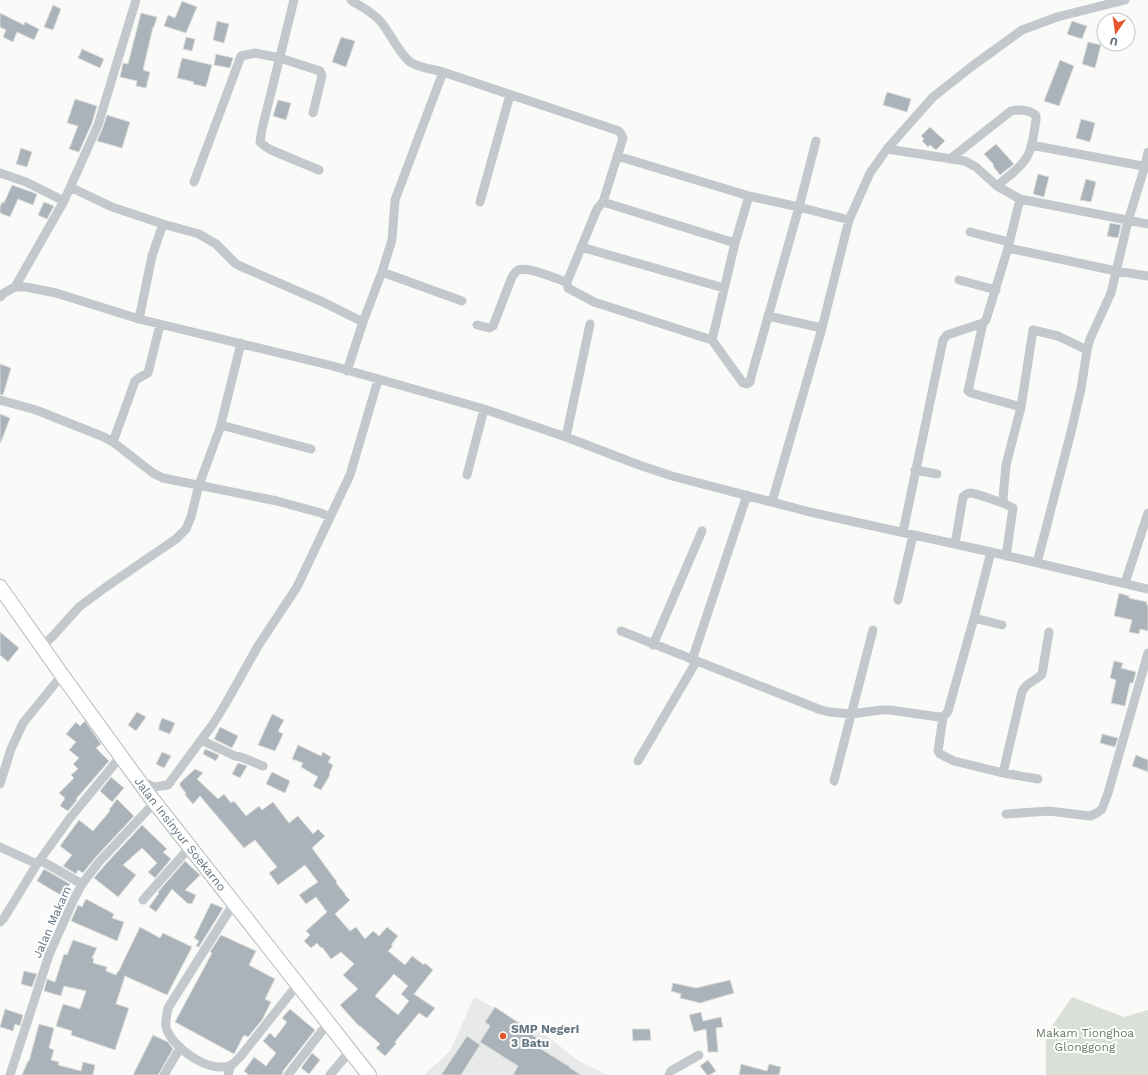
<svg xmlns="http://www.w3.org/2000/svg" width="1148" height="1075" font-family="'Work Sans',sans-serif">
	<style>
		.built { fill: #e8e9e9 }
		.green { fill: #dadfd7 }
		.building { fill: #aab3b9; stroke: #dcdcda; fill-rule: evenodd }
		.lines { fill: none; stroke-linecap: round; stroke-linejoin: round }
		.primary-casing { stroke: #b5babe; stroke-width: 16 }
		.minor { stroke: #c3c8cc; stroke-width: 9 }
		.primary { stroke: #fff; stroke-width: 14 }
		.poi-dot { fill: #e4572e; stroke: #fff; stroke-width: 1.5 }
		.labels { text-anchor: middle; stroke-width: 4; stroke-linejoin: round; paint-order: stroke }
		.street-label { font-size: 12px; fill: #657683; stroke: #fff }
		.poi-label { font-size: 12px; font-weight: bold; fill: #657683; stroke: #fff; text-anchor: start }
		.park-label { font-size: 12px; fill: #687a64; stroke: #fff }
	</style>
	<rect width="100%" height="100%" fill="#fafaf8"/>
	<path class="built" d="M474,997L547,1036L579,1061L607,1075H424L449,1052L457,1036Z"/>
	<path class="green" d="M1072,997L1124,1017L1148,1010V1075H1046V1035Z"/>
	<path class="building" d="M182,1L197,7L186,33L164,26L168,15L175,18Z
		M53,5L61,9L53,30L44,27Z
		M0,13L24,25L25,22L39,29L34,40L17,32L13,42L3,37L6,30L0,27Z
		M141,13L157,17L154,27H153L143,70L150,72L146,88L136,86L137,81L120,77L123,63L128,64Z
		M217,21L229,24L224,43L213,40Z
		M1072,21L1087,26L1082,39L1067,34Z
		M186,37L195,39L192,51L183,49Z
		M341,37L355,41L346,67L332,62Z
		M1088,42L1101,45L1095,68L1082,64Z
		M82,49L104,59L100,68L78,58Z
		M216,54L233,58L230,68L214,65Z
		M182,58L212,65L206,87L193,84L194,82L177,78Z
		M1060,60L1074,66L1059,106L1044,101Z
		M887,92L911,99L907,112L883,105Z
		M75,99L97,106L92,123L79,152L69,149L78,126L67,123Z
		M278,100L291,103L286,120L273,116Z
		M107,115L130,122L122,148L97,141L103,127Z
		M1081,119L1095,123L1090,142L1076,138Z
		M930,127L945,141L936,150L930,145L928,147L922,141L924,139L921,136Z
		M996,144L1014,164L1000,175L993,166L994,165L984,154Z
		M21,148L32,152L27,167L16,164Z
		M1038,174L1049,177L1044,197L1033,194Z
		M1086,179L1096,182L1091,202L1080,200Z
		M12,185L37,194L33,205L18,199L10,217L0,213V207L2,202L4,203Z
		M44,202L54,206L47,219L38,215Z
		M1110,223L1121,225L1118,238L1107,236Z
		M0,364L11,368L3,395L0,394Z
		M0,414L10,418L1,442H0Z
		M1119,593L1129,596V598L1147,602L1146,604L1148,605V631L1140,629L1139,634L1129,632L1132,620L1114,616Z
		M0,632L19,648L8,662L0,655Z
		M1114,661L1123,663L1121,668L1136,672L1133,683H1130L1125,706L1111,703L1116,680L1110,678Z
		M137,712L146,717L136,731L128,725Z
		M272,714L284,720L278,731L283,734L275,751L258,745Z
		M162,718L175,723L170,734L159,730V726Z
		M85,721L101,744L96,748L109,761L76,799L77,800L68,811L60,806L65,798L59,793L74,778L71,775L78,769L73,764L79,758L69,750L76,742L66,734L76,722L80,726Z
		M220,727L238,736L232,748L214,739Z
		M1102,734L1118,738L1115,747L1100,743Z
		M298,745L321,756L323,752L331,757L328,762L333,765L329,774L330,775L321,790L313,786L318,777L301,767L303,763L292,759Z
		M205,749L219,755L216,761L203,754Z
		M162,752L171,756L164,768L156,764Z
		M1136,755L1148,760V772L1132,766Z
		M238,763L247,766L240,778L232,774Z
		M195,769L203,773L197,779L218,799L224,794L231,803L234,801L246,816L259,806L262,810L273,802L289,823L298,816L313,834L318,829L325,836L312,848L337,882L336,883L346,895H345L350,900L335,914L350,931L356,927L365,939L373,931L379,936L387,927L398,936L391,945L393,946L388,951L405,965L412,956L424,965L425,963L433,970L414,994L435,1008L427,1018L419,1013L395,1042L396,1044L385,1056L376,1048L380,1044L360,1026H359L340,1005L358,989L343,975L354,964L341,952L331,959L322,947L321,948L317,943L311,948L304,941L310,935L306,931L327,912L316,897L306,904L299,895L318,882L305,865L278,885L269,873L277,867L255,840L244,848L200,796L193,804L185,795L186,793L180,786V783ZM394,974L408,986L401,994L409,1001L398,1015L375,996Z
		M272,772L290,781L285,793L266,784Z
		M111,777L124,788L112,802L100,791Z
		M117,799L134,816L95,858L83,873L78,870L76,874L63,866L72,855L60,846L79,820L93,831L110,811L109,810Z
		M142,825L167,849L163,852L171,859L155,878L148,872L157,863L142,848L123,865L136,875L118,897L94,878L104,866Z
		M185,861L200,875L185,890L196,895L192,904L187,903L172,889L156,912L149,907L159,893L158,892Z
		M44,869L70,884L64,897L37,881Z
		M63,898L67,900L58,920L54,918Z
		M86,899L114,914L112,918L124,922L117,941L71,921L78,905L82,907Z
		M211,903L223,908L199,947L196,946L199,941L194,938Z
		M140,927L160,938L163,933L192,947L167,995L125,976L116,1004L129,1008L115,1050L71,1035L72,1031L56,1026L63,1004L80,1009L86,991L64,986L61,996L44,991L47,979L55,982L64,954L67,955L73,940L97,948L92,958L94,959L93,963L107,967L106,971L116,975L118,971H119L123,962Z
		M221,935L256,951L249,965L275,979L265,999L271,1002L262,1020L248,1037L244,1035L234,1054L175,1022L212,953L210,952Z
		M24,971L37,974L32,987L21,984Z
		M730,980L734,993L700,1003L680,998L681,994L671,991L673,983L696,988Z
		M495,1007L523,1026L521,1027L537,1038L533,1044L570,1067V1068L581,1075H513L518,1066L480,1042L490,1026L485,1022Z
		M5,1009L23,1015L20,1026L15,1024L13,1031L0,1027Z
		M290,1009L315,1030L283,1071L282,1075H249L244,1071L254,1057L266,1066L276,1053L263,1041L270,1033L275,1038L287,1022L282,1018Z
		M701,1012L703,1021L721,1017L723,1027L716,1028L718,1052H708L706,1029L694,1032L689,1015Z
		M39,1024L54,1028L49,1048L54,1050L51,1060L59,1062L58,1065L81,1071L83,1062L95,1065L93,1075H22L28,1061H29Z
		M632,1029H650L651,1040L633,1041Z
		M153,1035L168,1042L173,1049L158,1075H133Z
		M467,1036L480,1045L461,1075H441Z
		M312,1053L320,1060L309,1074L301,1068Z
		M708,1060L716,1071L710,1075H707L700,1066Z
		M741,1064L767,1071L769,1064L781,1067L779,1075H739Z"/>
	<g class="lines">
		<defs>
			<g id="primary">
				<path id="s1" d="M0,587L62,675L149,795L369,1075"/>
			</g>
		</defs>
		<use href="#primary" class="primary-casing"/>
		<path class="minor" d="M294,0L262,129L260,142L266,147L271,150L319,170
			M351,0C361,7 373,12 381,22C390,33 399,53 410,62C419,68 433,69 443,72L619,131L621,134L623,138L603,202L597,209L567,282L568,288L594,302L712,340L743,383L747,384L750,382L751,377L799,207L816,141
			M1031,145L1148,167
			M887,149L965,161L976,167L997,186L1020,199L1148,224
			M617,156L749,196L799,207L849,220
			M950,159L1011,111C1019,109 1031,110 1036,116V120C1034,131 1033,147 1027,157C1020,169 1007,177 997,186
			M0,173L26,182L64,201
			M194,182L241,56L255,53L280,58L320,71L322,76L313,113
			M70,187L112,207L163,224L199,234L216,244L236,264L240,266L325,303L363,322
			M480,202L510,95
			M603,202L735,243
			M970,232L1009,242
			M581,247L724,288
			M1008,248L1116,271L1148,276
			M382,272L462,301
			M959,280L996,290
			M15,287L64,201L98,125L136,0
			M0,297L4,293L15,287H26L56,293L139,319L329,365L484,409L566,437L639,465L672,476L810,512L991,552L1148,589
			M768,316L822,328
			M139,319L152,256L163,224
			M983,323L968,391L971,393L1021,407
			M477,325L489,328L493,326L512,277C514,274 515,272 518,270C528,266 556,279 567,282
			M712,340L735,243L749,196
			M347,371L363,322L382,272L392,240L395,200L443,72
			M0,400L36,410L104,437L113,442L153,473L163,478L277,501L321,513L330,517
			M221,425L311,449
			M566,437L590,324
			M113,442L135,381L139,378L148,373L160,325
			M915,470L937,474
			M467,475L484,409
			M772,502L822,328L849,220L870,173L887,149L933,97L971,67L1022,30L1057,17L1125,0
			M1004,503L1003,498L1006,465L1021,407L1033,330L1058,336L1087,350
			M903,532L943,340L947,335L983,323L986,320L1008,248L1020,199
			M955,544L963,497C965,495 968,493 971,493C978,494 1007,504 1013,508L1006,556
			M1037,563L1071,432L1081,389L1087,350L1090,339L1111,293L1128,221L1145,166L1148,152
			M1125,583L1148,513
			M898,600L913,535
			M974,618L1002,625
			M621,631L821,710L829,712L851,714L881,710H890L939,717C944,717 946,715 948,711L974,618L991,552
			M653,645L702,531
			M42,646L52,637L79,607L106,587L176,539L186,529L191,517L199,485L220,428L241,343
			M692,660L747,495
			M943,717L938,751L940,754L954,761L1003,773L1038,779
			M201,740L235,756L241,757L263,766
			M638,761L696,662
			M1003,773L1022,692C1026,682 1036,681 1042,674L1049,632
			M141,781L154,787L168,785L213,724L226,703L258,646L297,587L350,475L378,380
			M834,781L873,630
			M0,784L11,749L23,723L62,675
			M1006,814L1049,811L1090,816L1097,813L1102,809L1108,793L1148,653
			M0,847L37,864
			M40,860L82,884
			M143,900L190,847
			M234,903L168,1008C167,1014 165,1022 166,1027C171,1047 210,1075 231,1065C234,1064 237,1059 240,1057L298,984
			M0,922L4,918L37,864L70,818L121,756
			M10,1075L49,955L73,901L82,884L99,862L155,802
			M164,1075L180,1048
			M228,1075L231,1065
			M288,1075L328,1023
			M330,1075L350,1051
			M669,1075L671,1071L699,1055"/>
		<use href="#primary" class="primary"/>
	</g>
	<circle class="poi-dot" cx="503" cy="1036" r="4"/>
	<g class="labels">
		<g class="street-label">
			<text dy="4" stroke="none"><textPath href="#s1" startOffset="306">Jalan Insinyur Soekarno</textPath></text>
			<text transform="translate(52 922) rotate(-66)" y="4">Jalan Makam</text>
		</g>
		<g class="poi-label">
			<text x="511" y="1033">SMP Negeri<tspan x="511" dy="14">3 Batu</tspan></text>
		</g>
		<g class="park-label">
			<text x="1085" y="1037">Makam Tionghoa<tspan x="1085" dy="14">Glonggong</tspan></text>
		</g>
	</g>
	<g transform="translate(1116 32) rotate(193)"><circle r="19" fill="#ffffff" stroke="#c1c8cd"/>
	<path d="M0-3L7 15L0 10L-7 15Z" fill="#e4572e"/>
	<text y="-6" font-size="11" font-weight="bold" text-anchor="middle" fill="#657683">U</text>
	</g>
</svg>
